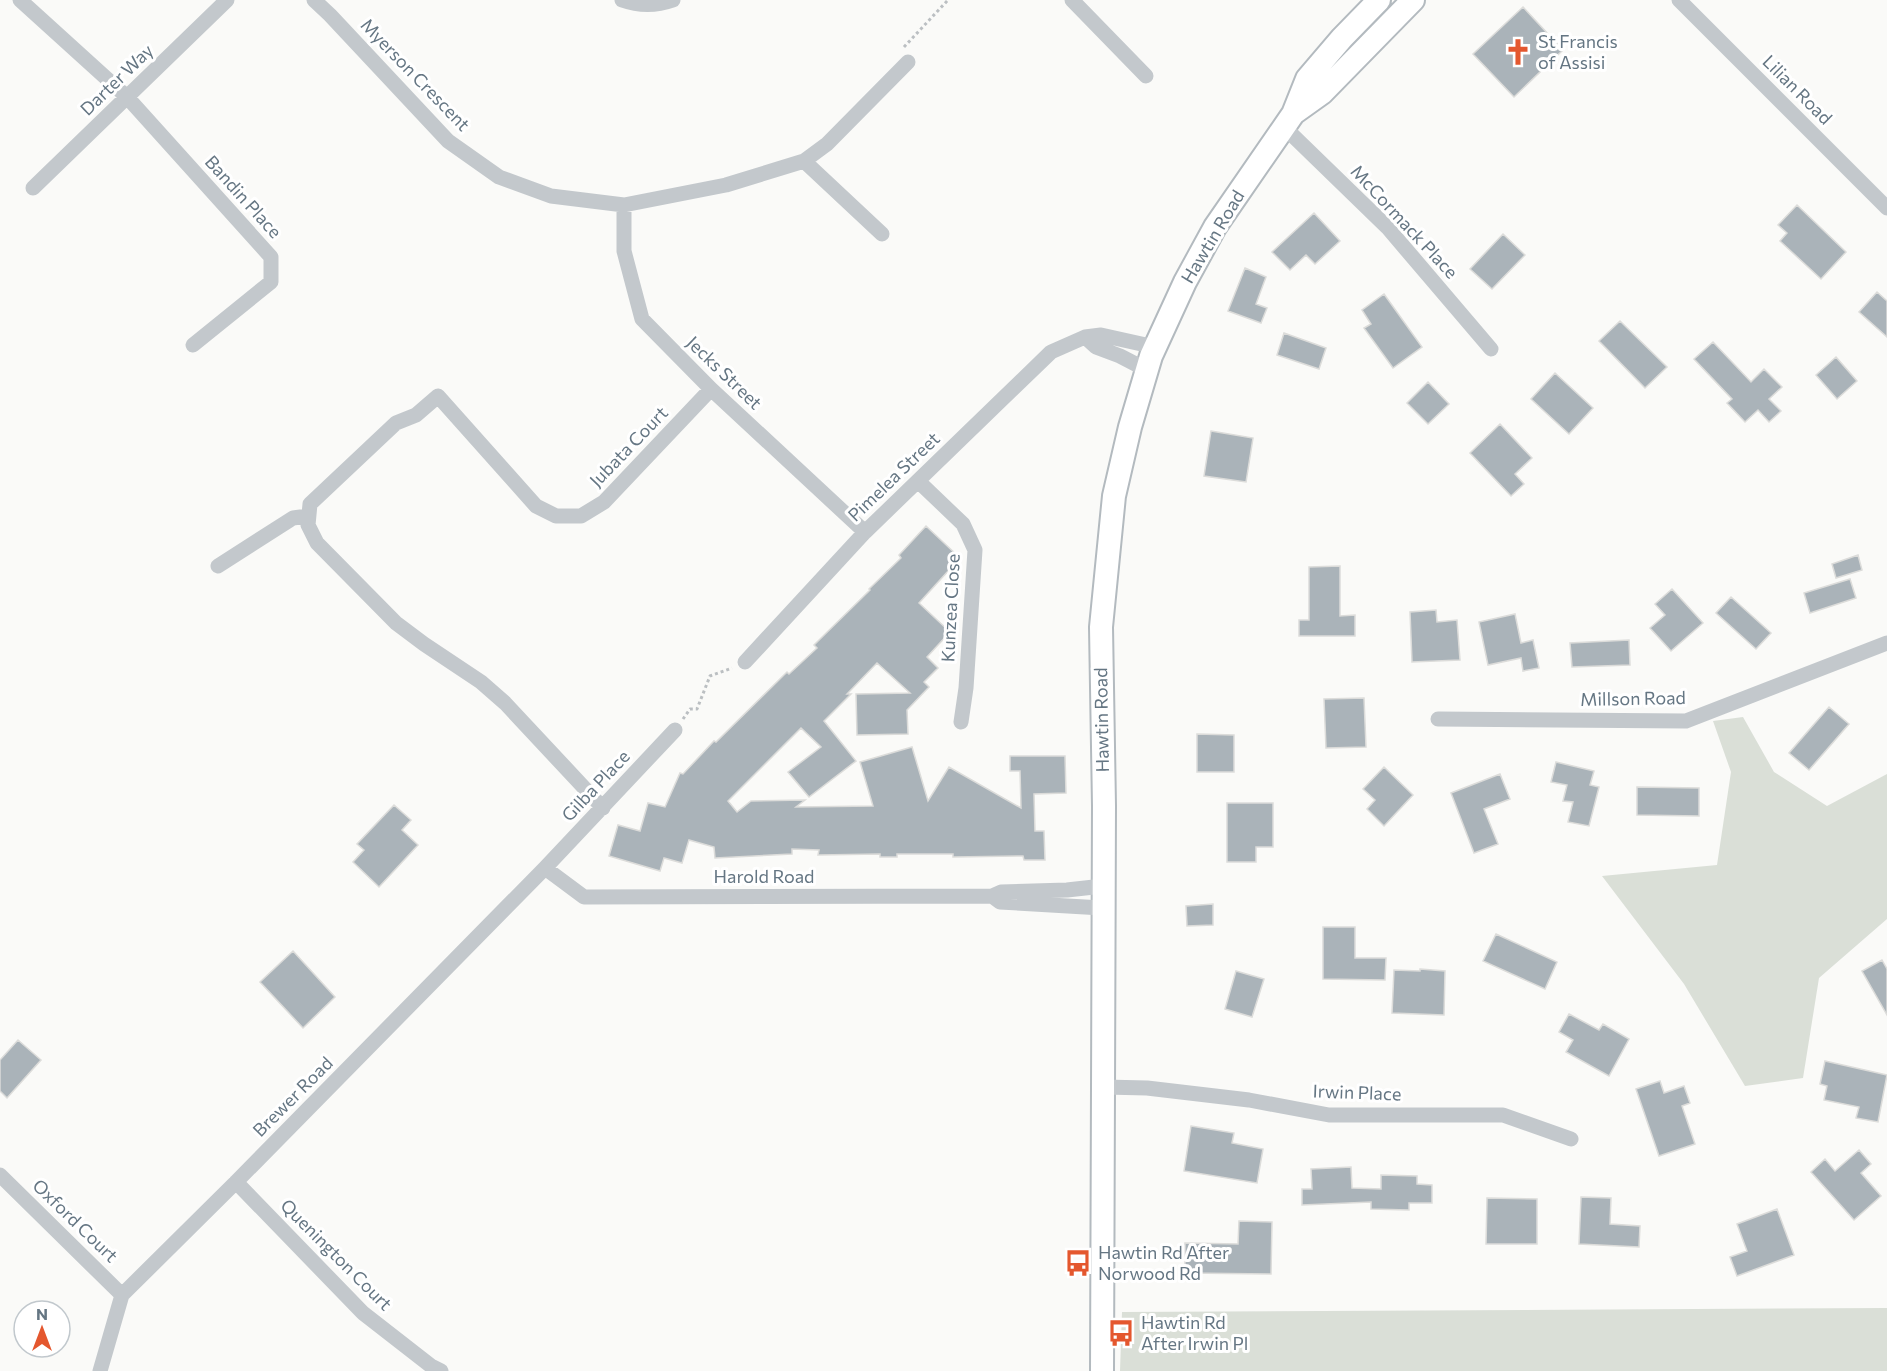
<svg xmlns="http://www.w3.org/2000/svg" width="1887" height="1371" font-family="Commissioner,sans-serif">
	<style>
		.green { fill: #dadfd7 }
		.building { fill: #aab3b9; stroke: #dcdcda; stroke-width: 1.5 }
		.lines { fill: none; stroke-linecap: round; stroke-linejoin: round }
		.secondary-casing { stroke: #b3babf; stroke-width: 26 }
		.path { stroke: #bbbfc2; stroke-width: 3; stroke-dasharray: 3 3; stroke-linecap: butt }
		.street { stroke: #c3c8cc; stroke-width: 15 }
		.secondary { stroke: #fff; stroke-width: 22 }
		.labels { text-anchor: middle; stroke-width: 6; stroke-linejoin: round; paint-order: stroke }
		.poi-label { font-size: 18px; fill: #657683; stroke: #fff; text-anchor: start }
		.street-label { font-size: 18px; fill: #657683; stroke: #fff }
	</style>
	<rect width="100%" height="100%" fill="#fafaf8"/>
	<path class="green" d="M1743,717L1774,772L1827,806L1887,774V919L1819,978L1803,1078L1745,1086L1684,984L1602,876L1717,865L1731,772L1713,721Z
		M1887,1308V1371H1120L1122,1312Z"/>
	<path class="building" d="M1523,7L1563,50L1514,97L1473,54Z
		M1797,205L1846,252L1821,279L1780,241L1787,233L1778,225Z
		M1314,213L1340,241L1315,264L1306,255L1290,270L1272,252Z
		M1503,234L1525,255L1492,289L1470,269Z
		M1245,268L1266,277L1256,304L1267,308L1261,323L1228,311Z
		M1877,292L1887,301V337L1859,312Z
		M1384,294L1422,347L1393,368L1364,328L1371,324L1362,310Z
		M1620,321L1667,367L1645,388L1599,341Z
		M1284,333L1326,348L1319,369L1277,355Z
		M1713,342L1751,382L1764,369L1782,387L1769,399L1781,411L1769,422L1758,410L1745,422L1727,403L1732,399L1694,359Z
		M1836,357L1857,381L1837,399L1816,375Z
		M1555,373L1593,408L1569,434L1531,399Z
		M1428,382L1449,404L1428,424L1407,403Z
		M1500,424L1532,458L1515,474L1524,484L1511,496L1470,453Z
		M1211,431L1253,438L1246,482L1204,476Z
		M926,526L960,558L919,603L950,632L927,657L938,668L924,682L929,687L907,710L908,734L857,735L856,694L910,693L877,663L847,694H851L824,721L856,761L809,797L788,772L821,747L801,728L728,801L737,812L751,801L805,800L796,807L873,806L860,762L912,747L928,801L949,767L1021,808L1020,771H1010V756H1065L1066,793L1034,794L1035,831H1044L1045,860H1024L1023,856L953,857V854H897V857H880V854L818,855L819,850L792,849V854L715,858L714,847L689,840L682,863L664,858L660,871L609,856L618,825L640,831L648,803L665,807L680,773L683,774L714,741L716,742L787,672L789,674L817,648L814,645L870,590L869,589L901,558L899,555Z
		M1858,555L1862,570L1836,578L1832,564Z
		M1340,566V616L1355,615V636H1299V620H1309V567Z
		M1850,579L1856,598L1810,613L1804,593Z
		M1672,589L1703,623L1671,651L1650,628L1665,615L1655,604Z
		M1731,597L1771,633L1756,649L1716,613Z
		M1436,610L1437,622L1457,620L1460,660L1412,662L1410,612Z
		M1515,614L1521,643L1533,640L1539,668L1523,671L1521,658L1488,665L1479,622Z
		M1629,640L1630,665L1572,667L1570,643Z
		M1364,698L1366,747L1326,748L1324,699Z
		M1829,707L1849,724L1809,770L1789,753Z
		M1197,734L1234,735V772H1197Z
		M1556,762L1594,771L1590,785L1599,787L1589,826L1568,822L1573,802L1563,801L1567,785L1551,782Z
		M1384,767L1413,795L1384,826L1367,809L1375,800L1363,789Z
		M1500,774L1510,799L1484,809L1498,844L1474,853L1451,793Z
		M1637,787L1699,788V816L1637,815Z
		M1227,803H1273V847H1256V862H1227Z
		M394,805L411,820L402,830L418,845L379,887L353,862L364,850L357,844Z
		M1213,904V925L1187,926L1186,906Z
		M1323,927H1355V958H1386L1385,980L1323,979Z
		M1496,934L1557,962L1545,989L1483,961Z
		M293,951L335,997L303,1028L260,982Z
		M1882,960L1887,969V1015L1862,971Z
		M1420,969L1445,971L1444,1015L1392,1013L1394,970L1420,971Z
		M1236,971L1264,979L1252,1017L1225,1009Z
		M1569,1014L1599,1030L1603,1024L1629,1039L1609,1076L1566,1052L1573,1040L1559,1032Z
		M18,1040L41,1060L7,1098L0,1091V1060Z
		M1825,1061L1887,1075L1878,1122L1856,1118L1859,1107L1824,1100L1827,1086L1820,1084Z
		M1660,1081L1664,1093L1684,1086L1690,1103L1682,1106L1695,1144L1659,1156L1636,1089Z
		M1191,1126L1234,1133L1232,1143L1263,1149L1257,1183L1184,1171Z
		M1859,1150L1871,1164L1861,1173L1881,1196L1854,1220L1811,1172L1825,1159L1835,1171Z
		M1351,1167L1352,1188L1381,1189V1175L1417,1176V1184L1432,1185V1203H1409V1210L1371,1209V1202L1302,1205V1189H1312L1311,1169Z
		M1581,1197L1611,1198L1610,1224L1640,1226L1639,1247L1579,1244Z
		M1487,1198L1537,1199V1244H1486Z
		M1777,1209L1794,1255L1737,1276L1730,1257L1747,1251L1737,1224Z
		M1239,1221L1272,1222L1271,1274L1185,1273V1243L1238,1244Z"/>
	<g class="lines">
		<defs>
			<path id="secondary" d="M1294,113L1322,93L1413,0
				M1102,1371L1104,806L1101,627L1114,496L1130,427L1151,356L1185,282L1215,227L1293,114L1307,79L1342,38L1379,0"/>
		</defs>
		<use href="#secondary" class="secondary-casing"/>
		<path class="path" d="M904,47L948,0
			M683,719L690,709H697L710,676L732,668"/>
		<path class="street" d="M20,0L127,97L271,257V282L193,345
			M314,0L330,15L448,141L499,177L551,196L624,205L726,185L804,161L827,144L908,62
			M622,0C639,6 656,6 673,0
			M1072,0L1146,76
			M1679,0L1887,208
			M1283,126L1387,227L1491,349
			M804,161L882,234
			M33,188L227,0
			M624,205V251L642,319L711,389L865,532
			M1085,337L1096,347L1120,356L1147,370
			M918,481L963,524L975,550L966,688L961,722
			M218,566L293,518L308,516
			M745,662L865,532L1051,352L1085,337L1101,335L1155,347
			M1438,719L1686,721L1887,643
			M603,808L505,703L481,682L424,644L396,623L317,543L308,525L310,504L396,423L416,415L438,396L536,506L556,516H581L604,502L711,389
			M545,868L584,897L992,896L1001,892L1067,890L1103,886
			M992,896L1000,902L1102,908
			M1104,1087L1147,1088L1249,1100L1329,1115H1503L1571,1139
			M0,1175L122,1295
			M236,1182L363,1313L431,1366L441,1371
			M100,1371L122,1295L236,1182L545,868L675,730"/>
		<use href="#secondary" class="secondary"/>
	</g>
	<defs>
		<symbol id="church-bare" viewBox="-9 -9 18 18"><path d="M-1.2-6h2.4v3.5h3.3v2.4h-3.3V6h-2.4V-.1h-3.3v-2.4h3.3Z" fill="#e4572e" stroke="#fff" stroke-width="2.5" paint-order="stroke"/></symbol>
		<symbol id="bus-bare" viewBox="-9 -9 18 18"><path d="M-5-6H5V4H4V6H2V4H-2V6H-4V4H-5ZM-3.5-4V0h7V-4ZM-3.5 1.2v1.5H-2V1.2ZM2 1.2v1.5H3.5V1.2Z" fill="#e4572e" stroke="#fff" stroke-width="2.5" paint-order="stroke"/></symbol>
	</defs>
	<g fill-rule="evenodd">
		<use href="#church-bare" x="1499" y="33" width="38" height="38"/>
		<use href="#bus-bare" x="1059" y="1244" width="38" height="38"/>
		<use href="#bus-bare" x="1102" y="1314" width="38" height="38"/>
	</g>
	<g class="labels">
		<g class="poi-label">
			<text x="1538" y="48">St Francis<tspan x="1538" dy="21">of Assisi</tspan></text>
			<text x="1098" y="1259">Hawtin Rd After<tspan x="1098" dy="21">Norwood Rd</tspan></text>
			<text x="1141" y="1329">Hawtin Rd<tspan x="1141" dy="21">After Irwin Pl</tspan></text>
		</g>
		<g class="street-label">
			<text transform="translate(415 75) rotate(46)" y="6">Myerson Crescent</text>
			<text transform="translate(117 80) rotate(-44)" y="6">Darter Way</text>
			<text transform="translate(1797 90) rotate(45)" y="6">Lilian Road</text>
			<text transform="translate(243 197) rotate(48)" y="6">Bandin Place</text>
			<text transform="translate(1404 222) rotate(47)" y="6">McCormack Place</text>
			<text transform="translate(1213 237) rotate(-59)" y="6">Hawtin Road</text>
			<text transform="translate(724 373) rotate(44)" y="6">Jecks Street</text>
			<text transform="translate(629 447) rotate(-46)" y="6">Jubata Court</text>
			<text transform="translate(894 477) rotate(-44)" y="6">Pimelea Street</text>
			<text transform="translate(951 608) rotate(-87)" y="6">Kunzea Close</text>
			<text transform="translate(1633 699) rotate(-1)" y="6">Millson Road</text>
			<text transform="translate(1102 720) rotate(-91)" y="6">Hawtin Road</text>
			<text transform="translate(596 786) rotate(-47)" y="6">Gilba Place</text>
			<text x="764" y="883">Harold Road</text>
			<text transform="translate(1357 1093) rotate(2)" y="6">Irwin Place</text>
			<text transform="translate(293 1097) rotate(-45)" y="6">Brewer Road</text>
			<text transform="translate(75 1221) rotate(44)" y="6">Oxford Court</text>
			<text transform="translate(336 1255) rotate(45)" y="6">Quenington Court</text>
		</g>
	</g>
	<g transform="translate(42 1329)"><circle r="28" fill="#ffffff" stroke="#c1c8cd" stroke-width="1.5"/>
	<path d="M0-4.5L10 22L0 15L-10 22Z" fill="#e4572e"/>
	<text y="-9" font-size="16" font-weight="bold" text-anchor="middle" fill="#657683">N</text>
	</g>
</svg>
